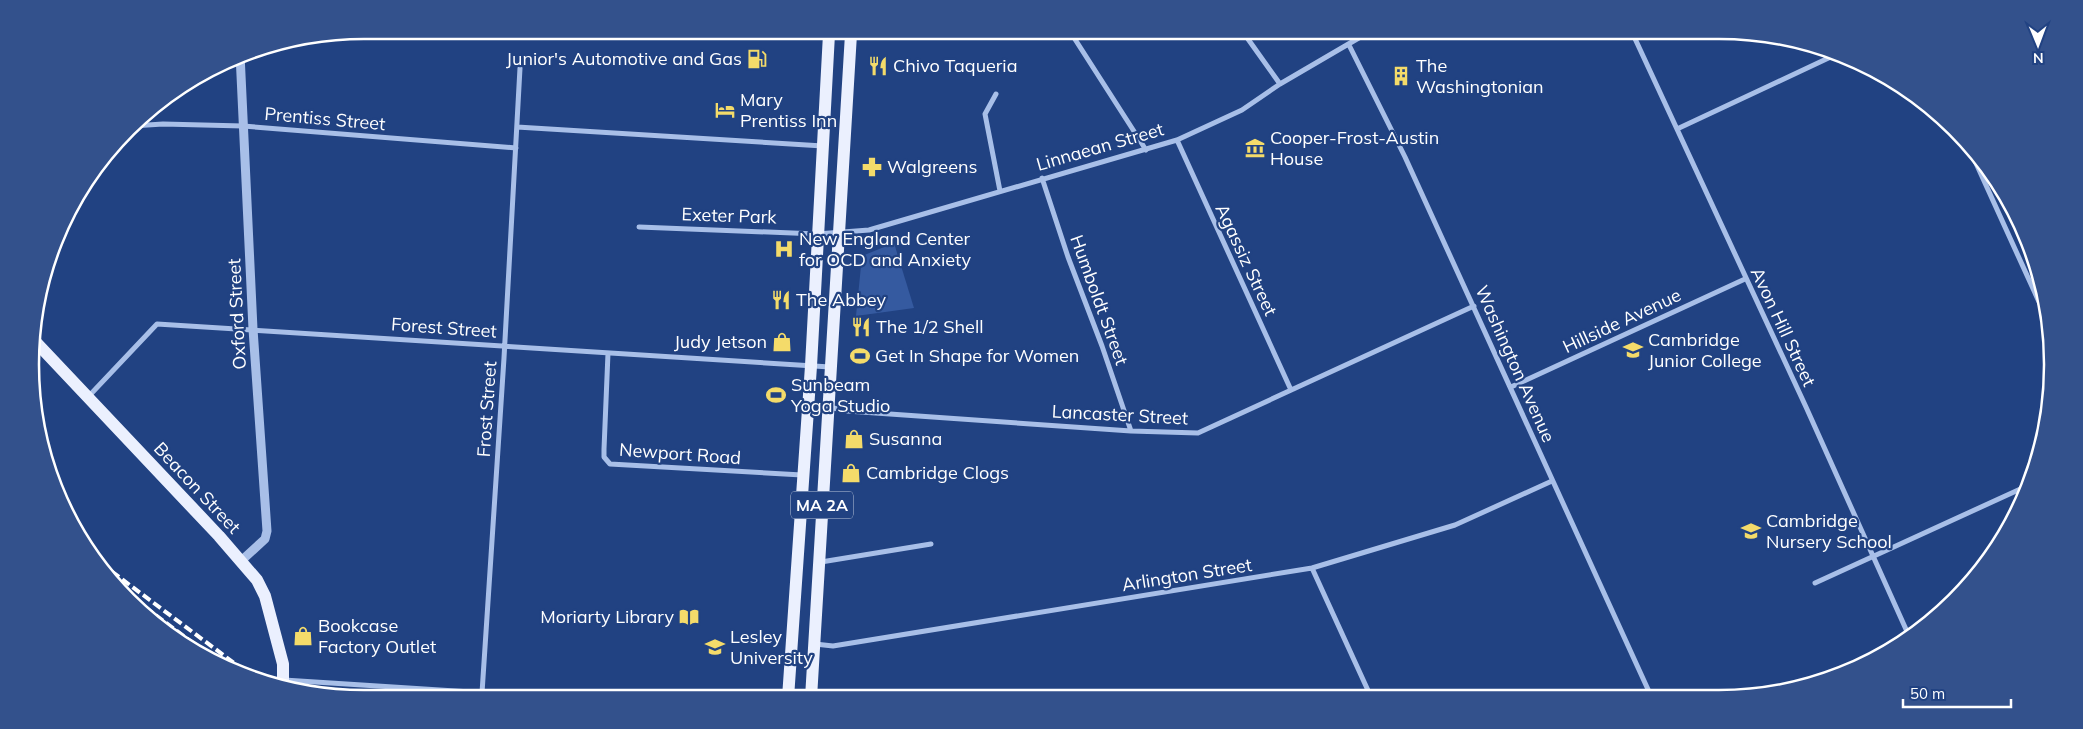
<svg xmlns="http://www.w3.org/2000/svg" width="2083" height="729" font-family="Mulish,sans-serif">
	<style>
		.green { fill: #355aa0 }
		.lines { fill: none; stroke-linecap: round; stroke-linejoin: round }
		.minor { stroke: #a8bfe8; stroke-width: 5 }
		.tertiary { stroke: #a8bfe8; stroke-width: 9 }
		.primary { stroke: #ebf0fe; stroke-width: 12 }
		.rail { stroke: #fff; stroke-width: 4; stroke-dasharray: 9 4; stroke-linecap: butt }
		.labels { text-anchor: middle; stroke-width: 4.5; stroke-linejoin: round; paint-order: stroke }
		.shield { fill: #214282; stroke: #bcc6da; stroke-width: 1 }
		.shield-label { font-size: 16px; font-weight: bold; fill: #fff }
		.poi-label { font-size: 18px; fill: #fff; stroke: #214282; text-anchor: start }
		.street-label { font-size: 18px; fill: #fff; stroke: #214282 }
		.rim { fill: none; stroke: #fff; stroke-width: 2.5 }
	</style>
	<rect width="100%" height="100%" fill="#214282"/>
	<path class="green" d="M894,243L914,308L856,316L862,256Z"/>
	<g class="lines">
		<path class="minor" d="M1631,30L1806,407L1909,636
			M1243,32L1280,84
			M1071,33L1146,150
			M1349,45L1405,157L1651,696
			M996,94L985,114L1000,191
			M132,126L163,124L243,126L516,148
			M517,127L823,146
			M1677,129L1837,54
			M1965,139L2050,326
			M1177,140L1291,390
			M1042,178L1068,257L1102,346L1131,431
			M639,227L817,234L869,230L1177,140L1242,110L1280,84L1369,32
			M608,353L604,449V457L610,464L802,475
			M1511,387L1745,279
			M88,397L157,324L830,367
			M829,407L847,411L1131,431L1198,433L1474,306
			M821,562L931,544
			M1312,568L1371,697
			M1815,583L2027,486
			M815,644L833,646L1312,568L1455,525L1552,481
			M284,680L580,699
			M482,693L504,358L520,68"/>
		<path class="tertiary" d="M240,54L253,329L267,531L265,539L241,561"/>
		<path class="primary" d="M32,338L219,536L257,580L265,596L283,664V688
			M788,698L811,366L829,34
			M811,698L851,34"/>
		<path class="rail" d="M91,556L250,675
			M114,584L213,658"/>
	</g>
	<defs>
		<symbol id="fuel-bare" viewBox="-9 -9 18 18"><path d="M-5.5-6h7V0h2V4h1.3V-2.5L3-4.5l.8-.8L6-3V5H2.5V1h-1V6h-7ZM-4.2-4.7v3.2H.2V-4.7Z" fill="#f4db6a" stroke="#214282" stroke-width="2.5" paint-order="stroke"/></symbol>
		<symbol id="restaurant-bare" viewBox="-9 -9 18 18"><path d="M-5-6h1v4h1v-4h1v4h1v-4h1v5L-1.5 .5V6h-2V.5L-5-1ZM5-6V6H3V1.5H1.5Q1.5-4 5-6Z" fill="#f4db6a" stroke="#214282" stroke-width="2.5" paint-order="stroke"/></symbol>
		<symbol id="building-bare" viewBox="-9 -9 18 18"><path d="M-4-6H4V6H1V3H-1V6H-4ZM-2.5-4.3h1.7v1.8h-1.7ZM.8-4.3h1.7v1.8H.8ZM-2.5-1h1.7V.8h-1.7ZM.8-1h1.7V.8H.8Z" fill="#f4db6a" stroke="#214282" stroke-width="2.5" paint-order="stroke"/></symbol>
		<symbol id="hotel-bare" viewBox="-9 -9 18 18"><path d="M-6-4.5h1.5V1H6V5H4.5V3h-9V5H-6ZM-4 0a1.8 1.8 0 1 1 3.6 0ZM.5 0V-2.5h3Q6-2.5 6 0Z" fill="#f4db6a" stroke="#214282" stroke-width="2.5" paint-order="stroke"/></symbol>
		<symbol id="museum-bare" viewBox="-9 -9 18 18"><path d="M0-6L6-3V-2H-6V-3ZM-5-1h2V3h-2ZM-1-1h2V3h-2ZM3-1h2V3H3ZM-6 4H6V6H-6Z" fill="#f4db6a" stroke="#214282" stroke-width="2.5" paint-order="stroke"/></symbol>
		<symbol id="pharmacy-bare" viewBox="-9 -9 18 18"><path d="M-2-6h4v4h4v4h-4v4h-4v-4h-4v-4h4Z" fill="#f4db6a" stroke="#214282" stroke-width="2.5" paint-order="stroke"/></symbol>
		<symbol id="hospital-bare" viewBox="-9 -9 18 18"><path d="M-5-5h3v3.5h4V-5h3V5h-3V1.5h-4V5h-3Z" fill="#f4db6a" stroke="#214282" stroke-width="2.5" paint-order="stroke"/></symbol>
		<symbol id="shop-bare" viewBox="-9 -9 18 18"><path d="M-5-2.5h2.3a2.7 3.5 0 0 1 5.4 0H5L5.5 6h-11ZM-1.5-2.5h3a1.5 2.3 0 0 0-3 0Z" fill="#f4db6a" stroke="#214282" stroke-width="2.5" paint-order="stroke"/></symbol>
		<symbol id="school-bare" viewBox="-9 -9 18 18"><path d="M0-5L7-2L0 1L-7-2ZM-4 1L0 2.5L4 1V4Q0 6-4 4Z" fill="#f4db6a" stroke="#214282" stroke-width="2.5" paint-order="stroke"/></symbol>
		<symbol id="stadium-bare" viewBox="-9 -9 18 18"><path d="M0-5a6.5 5 0 1 0 0 10a6.5 5 0 1 0 0-10ZM-3.5-1.8h7v3.6h-7Z" fill="#f4db6a" stroke="#214282" stroke-width="2.5" paint-order="stroke"/></symbol>
		<symbol id="library-bare" viewBox="-9 -9 18 18"><path d="M-6-4Q-3-5.5-.7-3.5V5Q-3 3-6 4ZM6-4Q3-5.5 .7-3.5V5Q3 3 6 4Z" fill="#f4db6a" stroke="#214282" stroke-width="2.5" paint-order="stroke"/></symbol>
		<symbol id="university-bare" viewBox="-9 -9 18 18"><path d="M0-5L7-2L0 1L-7-2ZM-4 1L0 2.5L4 1V4Q0 6-4 4Z" fill="#f4db6a" stroke="#214282" stroke-width="2.5" paint-order="stroke"/></symbol>
	</defs>
	<g fill-rule="evenodd">
		<use href="#fuel-bare" x="743" y="45" width="28" height="28"/>
		<use href="#restaurant-bare" x="864" y="52" width="28" height="28"/>
		<use href="#building-bare" x="1387" y="62" width="28" height="28"/>
		<use href="#hotel-bare" x="711" y="96" width="28" height="28"/>
		<use href="#museum-bare" x="1241" y="134" width="28" height="28"/>
		<use href="#pharmacy-bare" x="858" y="153" width="28" height="28"/>
		<use href="#hospital-bare" x="770" y="235" width="28" height="28"/>
		<use href="#restaurant-bare" x="767" y="286" width="28" height="28"/>
		<use href="#restaurant-bare" x="847" y="313" width="28" height="28"/>
		<use href="#shop-bare" x="768" y="328" width="28" height="28"/>
		<use href="#school-bare" x="1619" y="336" width="28" height="28"/>
		<use href="#stadium-bare" x="846" y="342" width="28" height="28"/>
		<use href="#stadium-bare" x="762" y="381" width="28" height="28"/>
		<use href="#shop-bare" x="840" y="425" width="28" height="28"/>
		<use href="#shop-bare" x="837" y="459" width="28" height="28"/>
		<use href="#school-bare" x="1737" y="517" width="28" height="28"/>
		<use href="#library-bare" x="675" y="603" width="28" height="28"/>
		<use href="#shop-bare" x="289" y="622" width="28" height="28"/>
		<use href="#university-bare" x="701" y="633" width="28" height="28"/>
	</g>
	<g class="labels">
		<rect class="shield" x="791" y="491.5" width="62" height="27" rx="4"/>
		<g class="shield-label">
			<text x="822" y="511">MA 2A</text>
		</g>
		<g class="poi-label">
			<text x="742" y="65" text-anchor="end">Junior's Automotive and Gas</text>
			<text x="893" y="72">Chivo Taqueria</text>
			<text x="1416" y="72">The<tspan x="1416" dy="21">Washingtonian</tspan></text>
			<text x="740" y="106">Mary<tspan x="740" dy="21">Prentiss Inn</tspan></text>
			<text x="1270" y="144">Cooper-Frost-Austin<tspan x="1270" dy="21">House</tspan></text>
			<text x="887" y="173">Walgreens</text>
			<text x="799" y="245">New England Center<tspan x="799" dy="21">for OCD and Anxiety</tspan></text>
			<text x="796" y="306">The Abbey</text>
			<text x="876" y="333">The 1/2 Shell</text>
			<text x="1648" y="346">Cambridge<tspan x="1648" dy="21">Junior College</tspan></text>
			<text x="767" y="348" text-anchor="end">Judy Jetson</text>
			<text x="875" y="362">Get In Shape for Women</text>
			<text x="791" y="391">Sunbeam<tspan x="791" dy="21">Yoga Studio</tspan></text>
			<text x="869" y="445">Susanna</text>
			<text x="866" y="479">Cambridge Clogs</text>
			<text x="1766" y="527">Cambridge<tspan x="1766" dy="21">Nursery School</tspan></text>
			<text x="674" y="623" text-anchor="end">Moriarty Library</text>
			<text x="318" y="632">Bookcase<tspan x="318" dy="21">Factory Outlet</tspan></text>
			<text x="730" y="643">Lesley<tspan x="730" dy="21">University</tspan></text>
		</g>
		<g class="street-label">
			<text transform="translate(325 119) rotate(5)" y="6">Prentiss Street</text>
			<text transform="translate(1100 147) rotate(-16)" y="6">Linnaean Street</text>
			<text transform="translate(729 216) rotate(2)" y="6">Exeter Park</text>
			<text transform="translate(1246 260) rotate(65)" y="6">Agassiz Street</text>
			<text transform="translate(1099 300) rotate(70)" y="6">Humboldt Street</text>
			<text transform="translate(237 314) rotate(-93)" y="6">Oxford Street</text>
			<text transform="translate(1622 321) rotate(-25)" y="6">Hillside Avenue</text>
			<text transform="translate(1783 327) rotate(65)" y="6">Avon Hill Street</text>
			<text transform="translate(444 328) rotate(4)" y="6">Forest Street</text>
			<text transform="translate(1515 364) rotate(66)" y="6">Washington Avenue</text>
			<text transform="translate(487 409) rotate(-86)" y="6">Frost Street</text>
			<text transform="translate(1120 415) rotate(3)" y="6">Lancaster Street</text>
			<text transform="translate(680 454) rotate(4)" y="6">Newport Road</text>
			<text transform="translate(197 488) rotate(47)" y="6">Beacon Street</text>
			<text transform="translate(1187 575) rotate(-9)" y="6">Arlington Street</text>
		</g>
	</g>
	<path d="M0 0H2083V729H0ZM364 39H1719A325 325 0 0 1 2044 364V365A325 325 0 0 1 1719 690H364A325 325 0 0 1 39 365V364A325 325 0 0 1 364 39Z" fill="#33518c" fill-rule="evenodd"/>
	<path class="rim" d="M364 39H1719A325 325 0 0 1 2044 364V365A325 325 0 0 1 1719 690H364A325 325 0 0 1 39 365V364A325 325 0 0 1 364 39Z"/>
	<g transform="translate(2038 45) rotate(179)" stroke="#214282" stroke-width="4" paint-order="stroke">
	<path d="M0-4L9 19L0 12L-9 19Z" fill="#ffffff"/>
	<text y="-8" font-size="14" font-weight="bold" text-anchor="middle" fill="#ffffff">N</text>
	</g>
	<path d="M1903 699v8h108v-8" fill="none" stroke="#ffffff" stroke-width="2.5"/>
	<text x="1910" y="699" font-size="15" fill="#ffffff" stroke="#214282" stroke-width="4" paint-order="stroke">50 m</text>
</svg>
